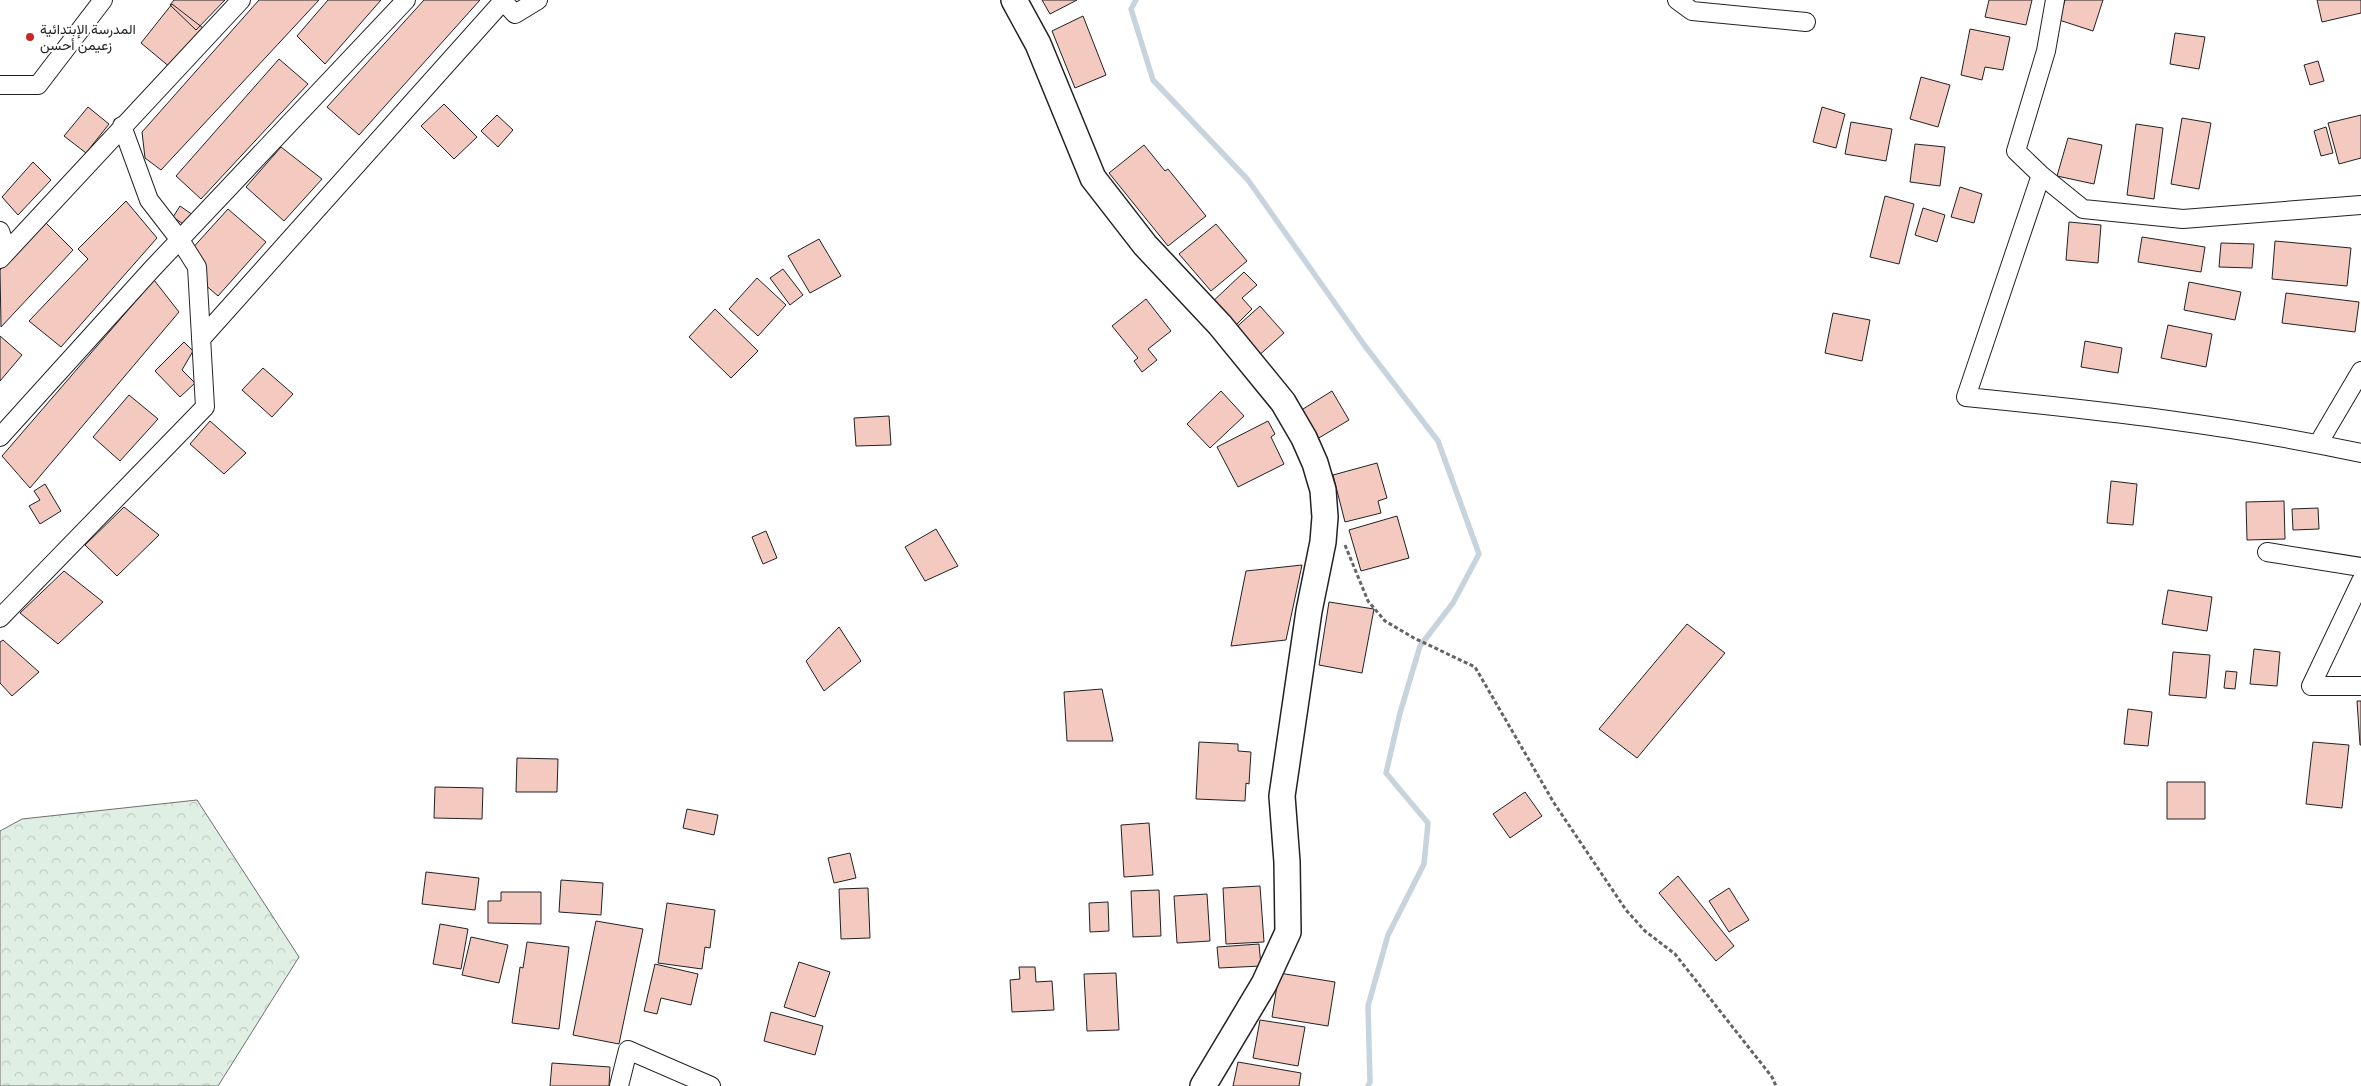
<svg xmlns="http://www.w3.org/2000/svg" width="2361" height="1086" font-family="Merriweather,Vazirmatn,serif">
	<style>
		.forest { fill: url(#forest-crowns); stroke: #6f6f6f }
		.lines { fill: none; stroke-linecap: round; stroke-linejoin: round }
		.stream { stroke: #c7d3dd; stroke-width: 5.5 }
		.building { fill: #f3c9c0; stroke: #222 }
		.street-casing { stroke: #222; stroke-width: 20 }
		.secondary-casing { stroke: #222; stroke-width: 28 }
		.path { stroke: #646464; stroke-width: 3; stroke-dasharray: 4 2.5; stroke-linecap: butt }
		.street { stroke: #fff; stroke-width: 18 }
		.secondary { stroke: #fff; stroke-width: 25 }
		.poi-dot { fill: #c62828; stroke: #fff; stroke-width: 2 }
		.labels { text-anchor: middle; stroke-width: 4; stroke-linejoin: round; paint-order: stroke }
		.poi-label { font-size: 14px; fill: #222; stroke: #fff; text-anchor: start }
	</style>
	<defs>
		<pattern id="forest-crowns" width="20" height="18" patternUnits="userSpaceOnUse" patternTransform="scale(1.25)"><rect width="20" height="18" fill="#e0efe3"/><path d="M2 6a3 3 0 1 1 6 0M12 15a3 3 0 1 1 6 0" fill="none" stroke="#c0cdc2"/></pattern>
	</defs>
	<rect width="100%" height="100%" fill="#fff"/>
	<path class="forest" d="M197,800L299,957L218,1086H0V831L22,819Z"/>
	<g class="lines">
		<path class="stream" d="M1136,0L1131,9L1153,80L1248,180L1365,346L1438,441L1479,554L1453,603L1420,646L1400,713L1386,773L1428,823L1424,864L1388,935L1368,1006L1370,1082L1368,1086"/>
	</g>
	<path class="building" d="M174,0H225L196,30L170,5Z
		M259,0H319L161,170L145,158L142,132Z
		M328,0H381L325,64L297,36Z
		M424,0H480L359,135L327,107Z
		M1042,0H1077L1050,14Z
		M1989,0H2032L2026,25L1985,17Z
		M2065,0H2103L2093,31L2059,20Z
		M2317,0H2361V13L2322,22Z
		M172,4L203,28L171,68L141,43Z
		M1083,16L1106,75L1075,88L1052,31Z
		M1970,29L2010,37L2003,70L1985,67L1982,80L1961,75Z
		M2175,33L2205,37L2199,69L2170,64Z
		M279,59L308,84L201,199L176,176Z
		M2318,61L2324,81L2310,85L2304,65Z
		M1921,77L1950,85L1938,127L1910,119Z
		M444,104L477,137L454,159L421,126Z
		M88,107L109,124L86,153L64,136Z
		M1822,107L1845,114L1836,148L1813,142Z
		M497,115L513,130L498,147L481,131Z
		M2361,115V158L2339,164L2328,123Z
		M2182,118L2211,123L2199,189L2171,184Z
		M1851,122L1892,129L1886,161L1845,154Z
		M2136,124L2163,128L2154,199L2127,195Z
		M2326,127L2333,153L2321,156L2314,131Z
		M2068,138L2102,145L2094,184L2057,176Z
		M1915,144L1945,147L1940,186L1910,182Z
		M1144,145L1165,171L1168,169L1206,216L1168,246L1109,173Z
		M281,147L322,179L284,221L246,187Z
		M33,162L51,180L18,215L2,197Z
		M1960,187L1982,194L1974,223L1951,217Z
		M1885,196L1914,204L1899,264L1870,257Z
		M126,201L157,238L61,347L29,321L88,259L78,249Z
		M180,206L193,215L186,226L173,217Z
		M1923,208L1945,215L1937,242L1915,235Z
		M228,209L266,242L218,296L203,283L189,252Z
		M44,221L73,250L1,327L0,270Z
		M2069,222L2101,225L2098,263L2066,260Z
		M1216,224L1247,261L1211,291L1179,254Z
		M2142,237L2205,247L2201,272L2138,262Z
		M819,239L841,276L810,293L788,256Z
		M2275,241L2351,248L2347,286L2272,279Z
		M2221,243L2254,244L2252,268L2219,267Z
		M783,269L803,295L790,305L770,278Z
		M1244,272L1257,285L1242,298L1252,309L1232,329L1209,305Z
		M757,278L786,305L758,336L729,309Z
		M154,280L179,312L30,488L2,456Z
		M2189,282L2241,292L2235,320L2184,310Z
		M2286,293L2359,302L2355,332L2282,323Z
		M1146,299L1171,331L1148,349L1157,360L1142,372L1134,361L1138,358L1112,326Z
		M1260,306L1284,333L1256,358L1232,331Z
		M715,309L758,351L731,378L689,337Z
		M1833,313L1870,320L1862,361L1825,353Z
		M2168,325L2212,334L2206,367L2161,358Z
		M0,336L22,355L0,381Z
		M2085,341L2122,348L2118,373L2081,367Z
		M184,342L193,351L182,370L195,383L180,397L155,371Z
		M263,368L293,394L272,417L242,390Z
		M1221,391L1244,416L1210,448L1187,424Z
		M1332,391L1349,420L1312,442L1295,414Z
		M129,395L158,419L120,461L93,437Z
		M889,416L891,445L856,446L854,418Z
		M210,421L246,453L224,474L190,444Z
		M1268,421L1275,434L1271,437L1284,464L1238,487L1217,447Z
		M1377,463L1387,498L1378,501L1381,513L1345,522L1333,475Z
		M2111,481L2137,484L2133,525L2107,523Z
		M45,484L61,511L40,524L29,506L40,500L34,491Z
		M2284,501L2285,539L2247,540L2246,502Z
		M124,507L159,535L117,576L85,545Z
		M2318,508L2319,529L2293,530L2292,509Z
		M1397,516L1409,558L1361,571L1349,530Z
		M936,529L958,566L925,581L905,547Z
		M766,531L777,558L763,564L752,537Z
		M1302,565L1286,640L1231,646L1246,571Z
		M64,571L103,602L58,644L20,613Z
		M2168,590L2212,597L2207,631L2162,624Z
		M1329,602L1374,609L1362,673L1319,665Z
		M1687,624L1725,653L1637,758L1599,729Z
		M839,627L861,661L824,691L806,661Z
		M3,640L39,672L12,696L0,683V642Z
		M2254,649L2280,652L2277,686L2250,684Z
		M2173,652L2210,655L2206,698L2169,695Z
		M2226,671L2237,672L2235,689L2224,688Z
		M1102,689L1113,741H1067L1064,692Z
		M2357,701H2361V745H2360Z
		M2128,709L2152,712L2148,746L2124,744Z
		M1199,742L1238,744V751L1251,752L1249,784L1246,783L1245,801L1196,799Z
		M2313,742L2349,745L2342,808L2306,804Z
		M517,758L558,759L557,792H516Z
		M2167,782H2205V819H2167Z
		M435,787L483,788L482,819L434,818Z
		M1525,792L1542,816L1510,838L1493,814Z
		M687,809L718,815L714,835L683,828Z
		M1149,823L1153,875L1124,877L1121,825Z
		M850,853L856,878L834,883L828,858Z
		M426,872L479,878L475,910L422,904Z
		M1678,876L1734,946L1716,961L1659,893Z
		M561,880L603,883L601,915L559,912Z
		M1260,886L1264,942L1226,944L1223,888Z
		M868,888L870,938L841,939L839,889Z
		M1729,888L1749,920L1729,932L1709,901Z
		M1159,890L1161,936L1133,937L1131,891Z
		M501,892H541V924L488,923V901H501Z
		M1207,894L1210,941L1177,943L1174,896Z
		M1108,902L1109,931L1090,932L1089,903Z
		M667,903L715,910L710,948L705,947L702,969L658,963Z
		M596,921L643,929L619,1044L573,1035Z
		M440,924L468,929L461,969L433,964Z
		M471,937L508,945L499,983L462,975Z
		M527,942L569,947L559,1029L512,1023L520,967L523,968Z
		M1259,944L1261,966L1219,968L1217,947Z
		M799,962L830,972L815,1017L784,1007Z
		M655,964L698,974L691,1005L661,998L657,1014L644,1011Z
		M1019,967H1035L1036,982L1052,981L1054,1010L1012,1012L1010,980L1020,979Z
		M1116,973L1119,1030L1087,1031L1084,974Z
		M1279,973L1335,982L1328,1026L1272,1017Z
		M771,1012L823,1026L815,1055L764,1041Z
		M1260,1020L1305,1027L1298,1066L1253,1058Z
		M1238,1062L1301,1073L1299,1086H1233Z
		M552,1063L610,1067L609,1086H550Z"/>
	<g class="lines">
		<defs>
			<path id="street" d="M502,0L515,14L538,0
				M1677,0L1692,11L1806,22
				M2055,0L2046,51L2016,151L2041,175L2083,209L2183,219L2361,205
				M0,85H38L103,0
				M2041,175L1966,397C2098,410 2231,425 2361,453
				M0,231L7,251
				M0,259L241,0
				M201,339L503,1
				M0,437L152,269L406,0
				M2318,444L2361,371
				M2267,552L2361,567
				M2361,581L2311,686H2361
				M0,618L205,407L197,267L180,240L149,200L122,126
				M619,1086L628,1050L711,1086"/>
			<path id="secondary" d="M1014,0L1038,44L1093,178L1145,245L1220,325L1283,402L1304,438L1315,463L1323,490L1325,517L1323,542L1309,611L1282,796L1287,862L1288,932L1264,984L1203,1086"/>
		</defs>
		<use href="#street" class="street-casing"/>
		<use href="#secondary" class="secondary-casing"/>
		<path class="path" d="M1345,545L1368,601L1385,621L1414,638L1475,667L1554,803L1626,910L1645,931L1675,954L1772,1077L1776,1086"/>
		<use href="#street" class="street"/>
		<use href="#secondary" class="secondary"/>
	</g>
	<circle class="poi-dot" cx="30" cy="37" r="5"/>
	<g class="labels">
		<g class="poi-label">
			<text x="40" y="34">المدرسة الإبتدائية<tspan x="40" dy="16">زعيمن أحسن</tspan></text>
		</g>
	</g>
</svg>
